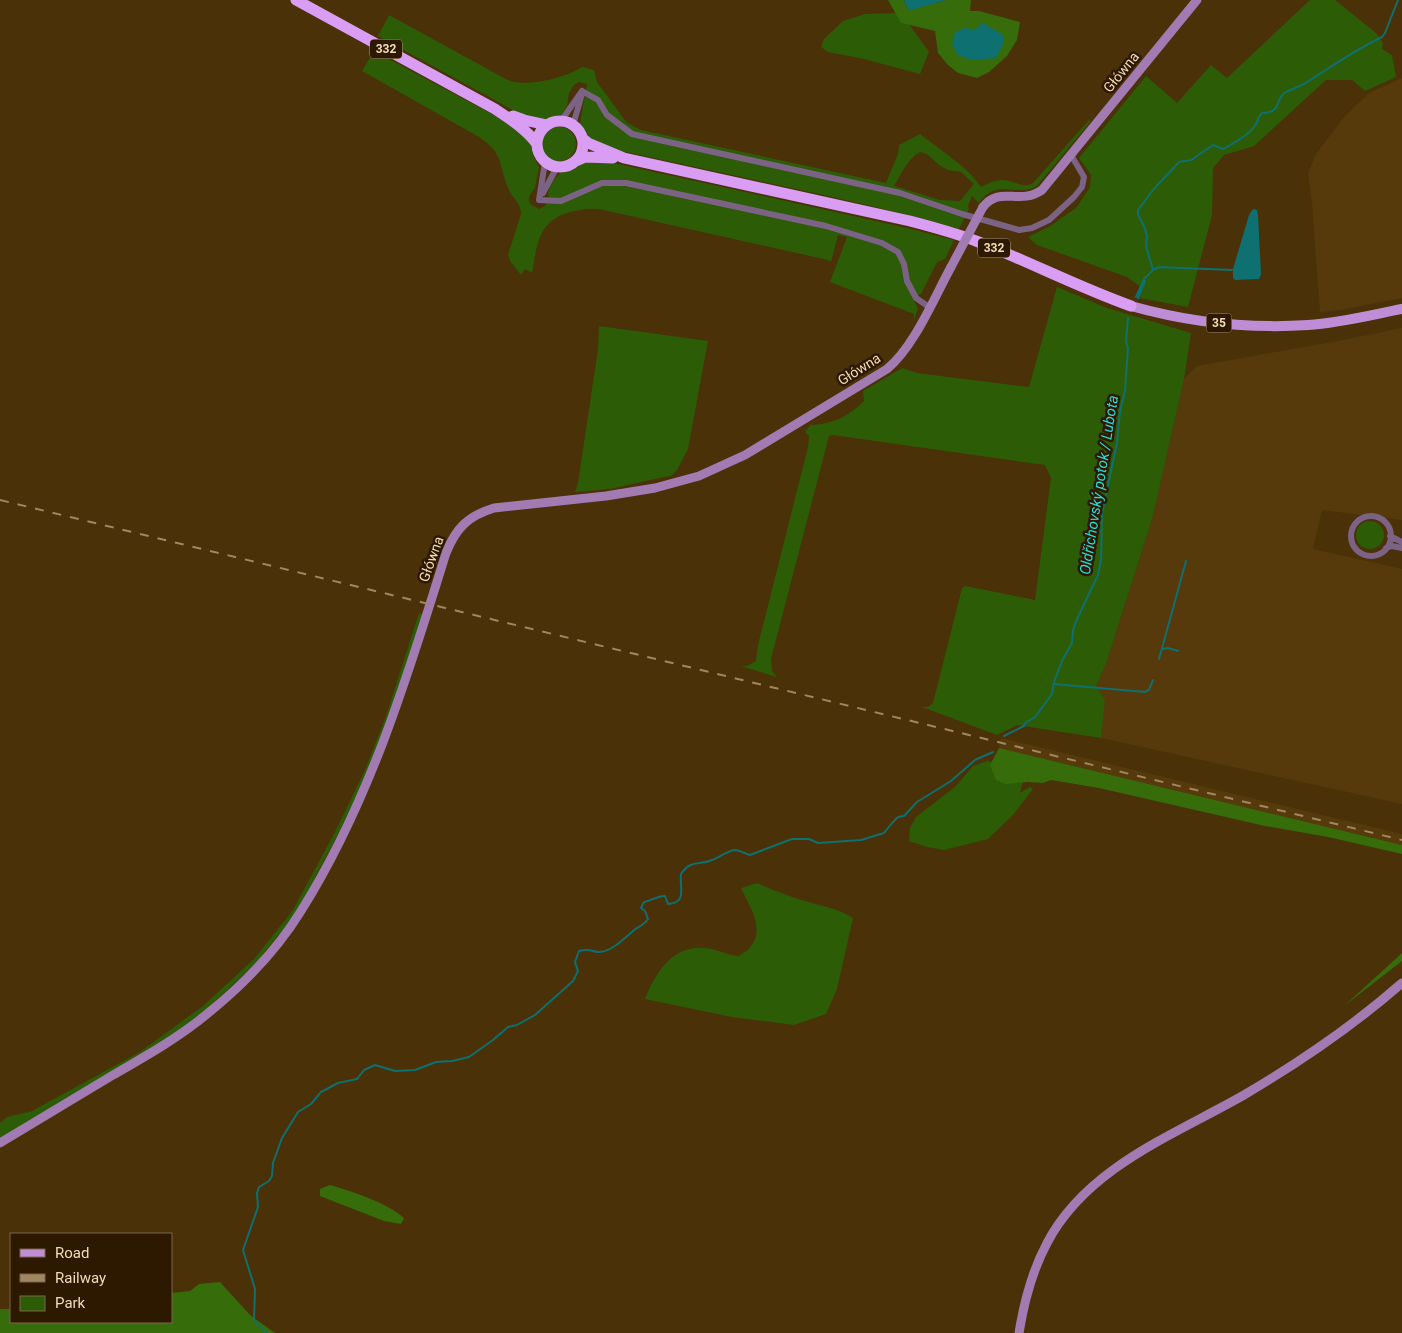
<svg xmlns="http://www.w3.org/2000/svg" width="1402" height="1333" font-family="Roboto,sans-serif">
	<style>
		.built { fill: #563a0c }
		.green { fill: #2d5c07; fill-rule: evenodd }
		.forest { fill: #366c09 }
		.water { fill: #0e7070 }
		.lines { fill: none; stroke-linecap: round; stroke-linejoin: round }
		.stream { stroke: #0e7070; stroke-width: 2 }
		.street { stroke: #7c6386; stroke-width: 6 }
		.secondary { stroke: #a27bb3; stroke-width: 9 }
		.primary { stroke: #bf8dd5; stroke-width: 10 }
		.highway { stroke: #da9df4; stroke-width: 11 }
		.rail { stroke: #a08761; stroke-width: 2; stroke-dasharray: 9 9; stroke-linecap: butt }
		.secondary-bridge { stroke: #a27bb3; stroke-width: 9 }
		.labels { text-anchor: middle; stroke-width: 5; stroke-linejoin: round; paint-order: stroke }
		.shield { fill: #2c1900; stroke: #b8a181; stroke-width: 1 }
		.shield-label { font-size: 12px; font-weight: bold; fill: #f4dbb8 }
		.street-label { font-size: 14px; fill: #f4dbb8; stroke: #2c1900 }
		.water-label { font-size: 15px; font-style: italic; fill: #29dbdc; stroke: #2c1900 }
	</style>
	<rect width="100%" height="100%" fill="#4a3107"/>
	<path class="built" d="M1402,78V298L1340,310L1320,312L1312,203L1308,173L1316,154L1344,117L1369,93Z
		M1402,328V520L1322,510L1313,549L1402,569V804L1101,738L1105,700L1096,686L1106,664L1153,516L1184,379L1197,366L1338,341Z
		M1001,738L1402,834V845L999,748Z"/>
	<path class="green" d="M1310,0H1335L1376,33L1383,43L1382,49L1392,55L1396,77L1365,91L1352,80H1326L1254,146L1224,155L1213,168L1212,215L1188,307L1139,298L1142,288L1127,277L1037,245L1028,237L1052,225L1077,207L1090,187L1091,175L1079,158L1146,76L1177,103L1211,65L1227,78Z
		M897,13L901,23L909,24L929,52L920,74L864,59L828,52L821,47L824,39L843,21L865,14Z
		M389,15L504,78C508,80 512,82 516,82C531,86 570,76 582,67L594,70L597,82L627,123L641,130L886,183L898,154L899,145L920,134C938,148 969,168 981,187C989,183 1000,178 1009,181C1019,183 1024,188 1033,183L1089,120L1091,121L1037,186C1018,198 996,177 979,203L972,196L968,206L969,209L959,229L917,217L837,198L608,148L590,140L580,123L587,84L579,82L574,85L569,93L567,106L561,115L540,121L520,114L378,36ZM920,152L927,154L939,165L948,170L961,172L974,184L960,201L940,200L894,186C902,173 907,159 920,152Z
		M374,51L516,127L532,143L533,156L539,167L535,188C531,193 527,197 530,204L539,209L545,206L549,198L548,193L550,187L553,181L561,172L572,169L583,160L605,161L907,228L954,240L945,259L937,262L921,294L913,299L918,309L914,320V314L830,282L847,237L838,235L831,262L828,260L599,209C586,208 576,210 564,214C537,224 537,248 532,273L525,269L521,275L510,261L508,255L521,214C521,203 513,199 509,190C498,166 505,154 479,137L362,71Z
		M542 144a17 17 0 1 1 34 0a17 17 0 1 1-34 0Z
		M1057,287L1107,308L1191,333L1184,379L1153,516L1106,664L1096,686L1105,700L1101,738L1017,725L997,735L922,707H928L933,703L962,588L965,586L1035,600L1051,478L1045,465L833,435L829,436L771,659L772,671L777,677L741,666H747L756,661L758,645L808,447L809,436L805,432L810,425C832,425 849,416 864,401L863,391L902,368L917,373L1029,387Z
		M599,326L708,341L688,449L677,470L671,476L664,477L610,489L575,492L578,483L598,349Z
		M1356 535a14 14 0 1 1 28 0a14 14 0 1 1-28 0Z
		M419,613L423,615L390,718L369,772L338,834L297,912L256,963L206,1010L141,1057L0,1139V1123L7,1117L32,1111L140,1052L203,1006L254,959L293,910L335,832L365,770L386,716Z
		M987,761L1026,768L1020,793L1030,787L1033,789L1013,815L988,839L944,850L927,847L909,841L910,828L916,817L956,786L973,766Z
		M757,883C773,890 788,896 805,901C824,907 835,907 853,918L837,989L826,1014L794,1025L732,1017L645,999C655,973 673,944 705,948C716,949 727,955 739,956C743,953 749,950 751,946C765,928 749,905 741,888Z"/>
	<path class="forest" d="M888,0H904L908,10L946,0H971L970,11H979L1020,22L1017,40L1007,56L989,72L977,78L958,73L948,65L938,53L935,31L901,23Z
		M999,748L1402,845V854L1328,837L1265,826L1099,788L1051,780L1043,783L1027,782L1006,784L996,780L990,765Z
		M1402,953V961L1344,1006Z
		M330,1185C353,1192 386,1202 404,1218L401,1224L384,1221L320,1196V1189Z
		M220,1282L250,1315L275,1333H0V1309H11V1322H171V1293L190,1291L199,1284Z"/>
	<path class="water" d="M904,0H946L914,9L908,10Z
		M983,23L1003,35L1004,42L996,58L971,60L958,55L952,44L955,32L967,27L970,30L978,28L979,25Z
		M1253,209L1257,210L1258,215L1261,274L1259,279L1235,280L1233,278V269L1249,215Z"/>
	<g class="lines">
		<path class="stream" d="M1153,270L1159,267L1232,270
			M1136,297L1144,279L1153,270L1146,246L1147,236L1144,226L1138,215V210L1153,190L1179,162L1191,160L1213,145L1223,149C1233,143 1247,137 1254,127C1258,123 1257,117 1262,113C1283,113 1274,99 1286,92C1292,89 1298,87 1304,84C1331,67 1353,51 1382,37L1385,33L1398,0
			M1138,298L1145,281
			M1162,649L1168,648L1178,651
			M1159,659L1186,561
			M1054,684L1145,692L1149,690L1153,680
			M1004,736L1024,726L1025,723L1035,717L1052,694L1054,682L1062,661L1072,643L1073,630L1077,619L1098,575L1101,560L1102,513L1117,443L1120,411L1125,391L1128,348L1126,342L1128,318
			M267,1333L254,1320L255,1289L243,1250L258,1207L257,1193L259,1187L269,1181L272,1176L273,1163L282,1138L298,1112L311,1104L321,1092L338,1083L357,1079L364,1070L375,1065L395,1071L415,1070L436,1062L452,1061L469,1057L493,1040L508,1027L517,1025L535,1015L573,981L578,971L575,962L579,951C591,948 590,952 599,952C611,952 624,939 633,931C638,927 644,925 648,919L645,911L641,908L644,902C651,901 659,895 665,896L668,904C688,903 679,887 681,874C691,859 699,866 712,860C720,857 727,851 735,850C739,850 746,854 750,855L792,839H809L818,843L861,840L884,833L892,823L898,817L904,816L917,802L951,781L975,760L993,752"/>
		<path class="street" d="M582,91L598,100L607,115L632,134L900,193L962,214L1019,230L1032,228L1049,220L1074,197L1082,187L1084,177L1071,155
			M561,121L582,91
			M573,125L582,94
			M543,193L557,167
			M539,200L561,201L602,183H626L826,226L882,243L898,252L904,264L907,281L916,298L929,307
			M539,200L545,162
			M1351 536a20 20 0 1 1 40 0a20 20 0 1 1-40 0Z
			M1390,536L1402,542
			M1386,548L1392,546L1402,548"/>
		<path class="secondary" d="M983,207C1000,185 1019,206 1042,190L1197,0
			M0,1143C38,1120 75,1098 113,1075C146,1056 178,1038 207,1014C243,985 277,950 301,911C370,801 408,675 446,553C456,528 468,516 494,508L606,496L655,488L699,476L745,455L887,369C914,347 934,298 951,267
			M1019,1333C1024,1302 1032,1271 1047,1243C1087,1167 1174,1135 1244,1095C1300,1062 1353,1026 1402,983"/>
		<path class="primary" d="M1131,306C1188,322 1248,329 1308,325C1340,323 1371,315 1402,309"/>
		<path class="highway" d="M296,0L495,109C510,119 526,129 537,144
			M513,116L524,120L547,125
			M537 144a23 23 0 1 1 46 0a23 23 0 1 1-46 0Z
			M582,138L588,143L624,158L910,221C933,227 955,233 976,241C1028,261 1078,287 1131,306
			M576,161L585,157L613,158"/>
		<path class="rail" d="M0,500L1402,840"/>
		<path class="secondary-bridge" d="M951,267L983,207"/>
	</g>
	<g class="labels">
		<g class="shield">
			<rect x="370" y="39.5" width="32" height="19" rx="4"/>
			<rect x="978" y="238.5" width="32" height="19" rx="4"/>
			<rect x="1206.5" y="313.5" width="25" height="19" rx="4"/>
		</g>
		<g class="shield-label">
			<text x="386" y="53">332</text>
			<text x="994" y="252">332</text>
			<text x="1219" y="327">35</text>
		</g>
		<g class="street-label">
			<text transform="translate(1121 72) rotate(-51)" y="5">Główna</text>
			<text transform="translate(859 369) rotate(-32)" y="5">Główna</text>
			<text transform="translate(431 559) rotate(-70)" y="5">Główna</text>
		</g>
		<g class="water-label">
			<text transform="translate(1099 485) rotate(-81)" y="5">Oldřichovský potok / Lubota</text>
		</g>
	</g>
	<rect x="10" y="1233" width="162" height="90" fill="#2c1900" stroke="#7c674a"/>
	<rect x="20" y="1249" width="25" height="8" fill="#bf8dd5" stroke="#7c674a"/>
	<text x="55" y="1258" font-size="15" fill="#f4dbb8">Road</text>
	<rect x="20" y="1274" width="25" height="8" fill="#a08761" stroke="#7c674a"/>
	<text x="55" y="1283" font-size="15" fill="#f4dbb8">Railway</text>
	<rect x="20" y="1296" width="25" height="15" fill="#2d5c07" stroke="#7c674a"/>
	<text x="55" y="1308" font-size="15" fill="#f4dbb8">Park</text>
</svg>
